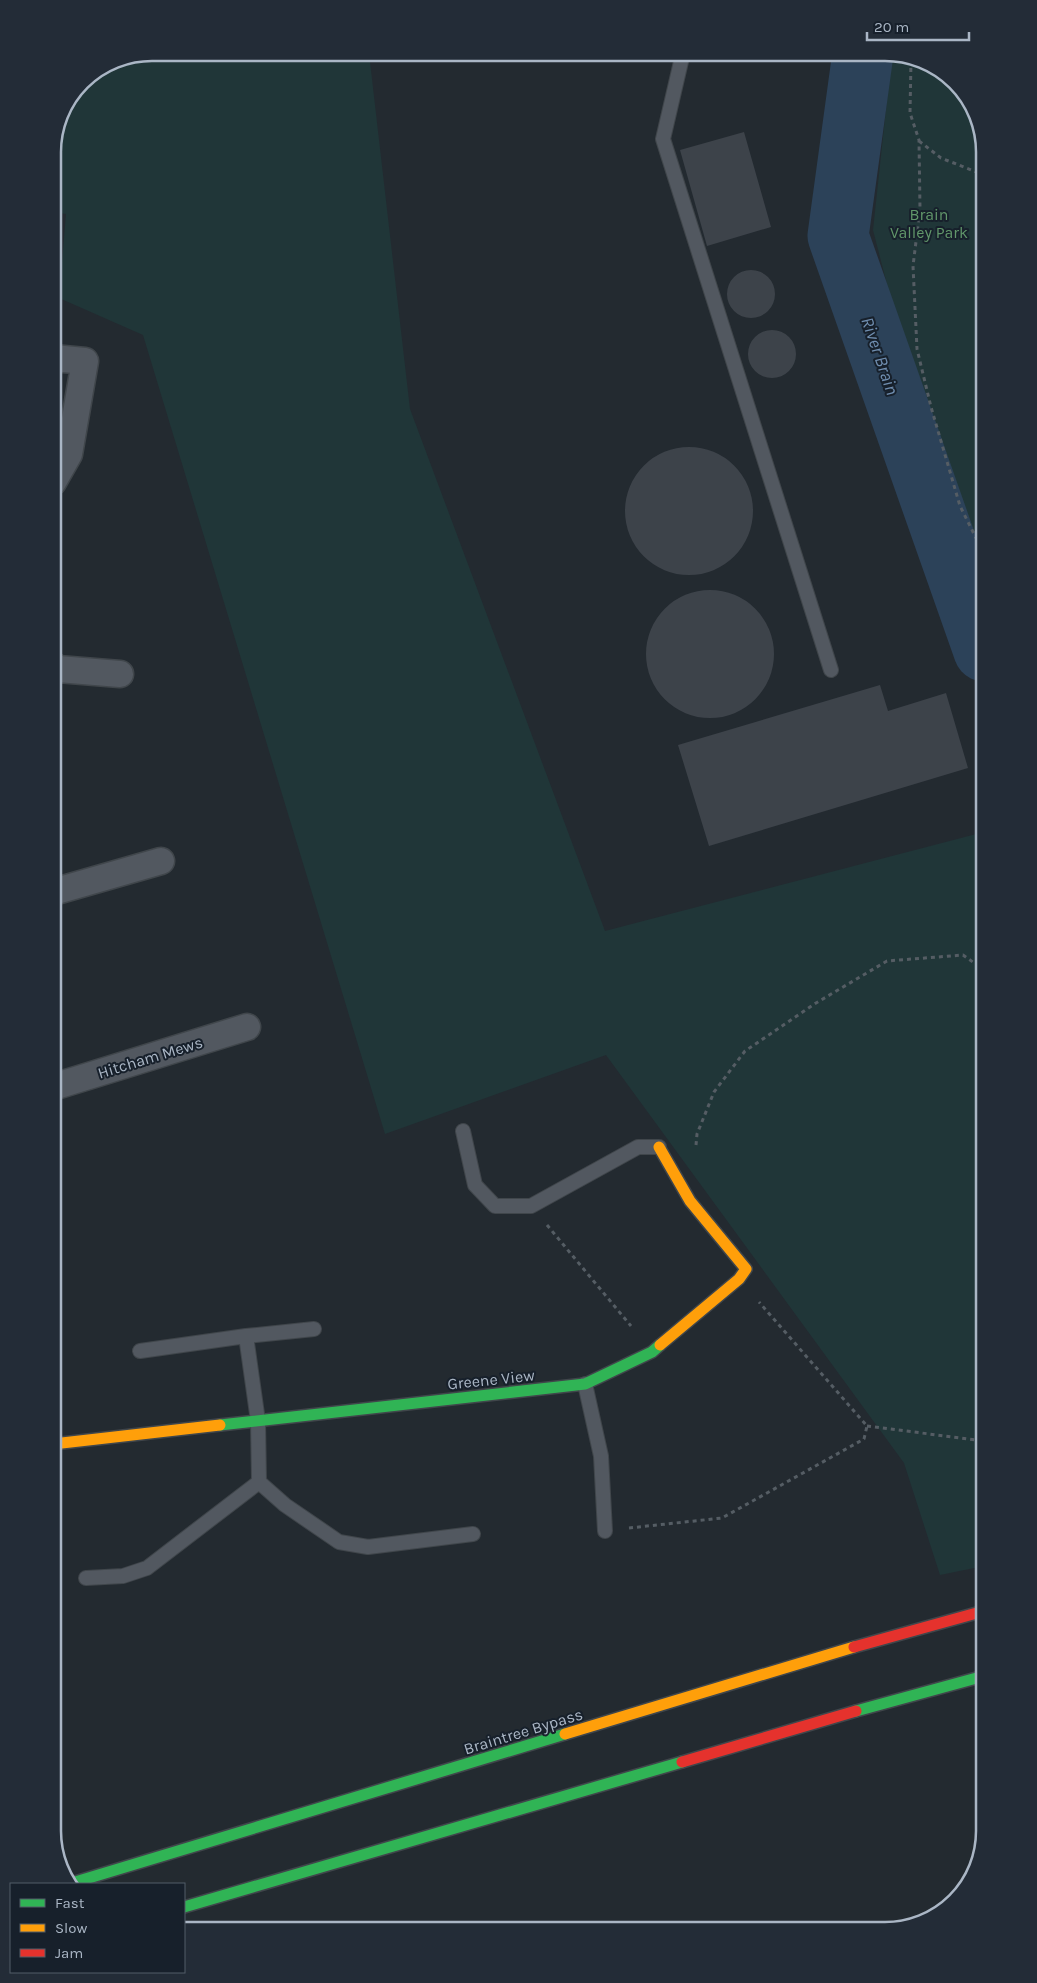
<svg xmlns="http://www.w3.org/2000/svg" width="1037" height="1983" font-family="Karla,sans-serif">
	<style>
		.green { fill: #203638 }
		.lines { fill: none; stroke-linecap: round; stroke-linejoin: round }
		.river { stroke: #2c4259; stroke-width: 61 }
		.building { fill: #3d434a }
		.lane-casing { stroke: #40464b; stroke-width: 16 }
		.street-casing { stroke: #40464b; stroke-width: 29 }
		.fast-casing { stroke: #40464b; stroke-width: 14 }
		.slow-casing { stroke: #40464b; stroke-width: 14 }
		.jam-casing { stroke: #40464b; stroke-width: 14 }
		.path { stroke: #555d64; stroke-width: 3; stroke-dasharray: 4 4; stroke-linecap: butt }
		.lane { stroke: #525860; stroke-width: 14 }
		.street { stroke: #525860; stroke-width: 26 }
		.fast { stroke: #30b455; stroke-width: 11 }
		.slow { stroke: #ff9f0a; stroke-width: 11 }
		.jam { stroke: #e5322d; stroke-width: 11 }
		.labels { text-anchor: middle; stroke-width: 4; stroke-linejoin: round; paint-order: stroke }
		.park-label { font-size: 16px; fill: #61966a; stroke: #17202b }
		.street-label { font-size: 16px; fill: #aab6c5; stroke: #17202b }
		.water-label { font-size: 18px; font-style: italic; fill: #708eb0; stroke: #17202b }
		.rim { fill: none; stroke: #aab6c5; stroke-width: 2.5 }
	</style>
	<rect width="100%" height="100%" fill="#232a30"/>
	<path class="green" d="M153,53H369L410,409L605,931L984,832V1566L940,1575L904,1463L606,1055L385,1134L143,335L59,298L66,214L53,212V146L60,114L82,82L115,60Z
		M892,53L945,73L977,115L984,153V610L937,478L873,230Z"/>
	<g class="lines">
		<path class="river" d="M863,53L838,236L984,651"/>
	</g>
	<path class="building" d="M744,132L771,227L707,246L680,150Z
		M727 294a24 24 0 1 1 48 0a24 24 0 1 1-48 0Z
		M748 354a24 24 0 1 1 48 0a24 24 0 1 1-48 0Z
		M625 511a64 64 0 1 1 128 0a64 64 0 1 1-128 0Z
		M646 654a64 64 0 1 1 128 0a64 64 0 1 1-128 0Z
		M880,685L888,711L946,693L968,768L709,846L678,745Z"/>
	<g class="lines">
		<defs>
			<path id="lane" d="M683,53L663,139L831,670
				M463,1131L475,1185L495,1206H531L638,1147H659
				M246,1336L314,1329
				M140,1351L246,1336L258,1421L259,1482L285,1505L339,1542L368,1547L473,1534
				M585,1384L601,1456L605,1531
				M86,1578L123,1576L147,1568L259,1482"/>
			<path id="street" d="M53,482L69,454L85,361L53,358
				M53,665L58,669L120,674
				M53,892L161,861
				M53,1087L247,1027"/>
			<path id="fast" d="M220,1425L585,1384L652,1352L660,1345
				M856,1711L984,1676
				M72,1883L565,1734
				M184,1907L682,1762"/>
			<path id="slow" d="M659,1147L690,1201L746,1269L739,1279L660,1345
				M53,1444L220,1425
				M565,1734L854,1647"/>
			<path id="jam" d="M854,1647L984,1611
				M682,1762L856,1711"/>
		</defs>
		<use href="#lane" class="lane-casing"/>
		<use href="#street" class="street-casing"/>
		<use href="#fast" class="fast-casing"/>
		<use href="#slow" class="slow-casing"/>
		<use href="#jam" class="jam-casing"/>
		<path class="path" d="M911,60L910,113L919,140L920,209L913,266L917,349L931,407L960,506L984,554
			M919,141L941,158L984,175
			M696,1145L697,1134L714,1092L745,1051L816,1003L887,961L963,955L984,970
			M547,1225L631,1326
			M867,1426L984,1441
			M629,1528L722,1518L864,1439L867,1426L759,1302"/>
		<use href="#lane" class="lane"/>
		<use href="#street" class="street"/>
		<use href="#fast" class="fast"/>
		<use href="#slow" class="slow"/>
		<use href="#jam" class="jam"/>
	</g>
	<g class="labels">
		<g class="park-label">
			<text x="929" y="220">Brain<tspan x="929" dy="18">Valley Park</tspan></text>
		</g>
		<g class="street-label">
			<text transform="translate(150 1057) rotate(-17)" y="6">Hitcham Mews</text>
			<text transform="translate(491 1379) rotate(-6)" y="6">Greene View</text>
			<text transform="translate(523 1731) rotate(-17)" y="6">Braintree Bypass</text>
		</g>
		<g class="water-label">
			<text transform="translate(880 356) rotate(71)" y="6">River Brain</text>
		</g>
	</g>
	<path d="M0 0H1037V1983H0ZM152 61H885A91 91 0 0 1 976 152V1831A91 91 0 0 1 885 1922H152A91 91 0 0 1 61 1831V152A91 91 0 0 1 152 61Z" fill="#232c37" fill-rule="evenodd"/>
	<path class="rim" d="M152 61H885A91 91 0 0 1 976 152V1831A91 91 0 0 1 885 1922H152A91 91 0 0 1 61 1831V152A91 91 0 0 1 152 61Z"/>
	<rect x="10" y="1883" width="175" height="90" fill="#17202b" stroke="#525c69"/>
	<rect x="20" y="1899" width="25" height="8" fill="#30b455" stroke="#525c69"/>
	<text x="55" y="1908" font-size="15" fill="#aab6c5">Fast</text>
	<rect x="20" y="1924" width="25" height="8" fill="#ff9f0a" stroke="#525c69"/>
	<text x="55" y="1933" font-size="15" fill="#aab6c5">Slow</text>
	<rect x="20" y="1949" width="25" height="8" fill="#e5322d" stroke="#525c69"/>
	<text x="55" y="1958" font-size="15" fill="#aab6c5">Jam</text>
	<path d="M867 32v8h102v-8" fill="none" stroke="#aab6c5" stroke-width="2.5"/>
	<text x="874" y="32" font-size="15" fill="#aab6c5" stroke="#17202b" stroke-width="4" paint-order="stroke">20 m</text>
</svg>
